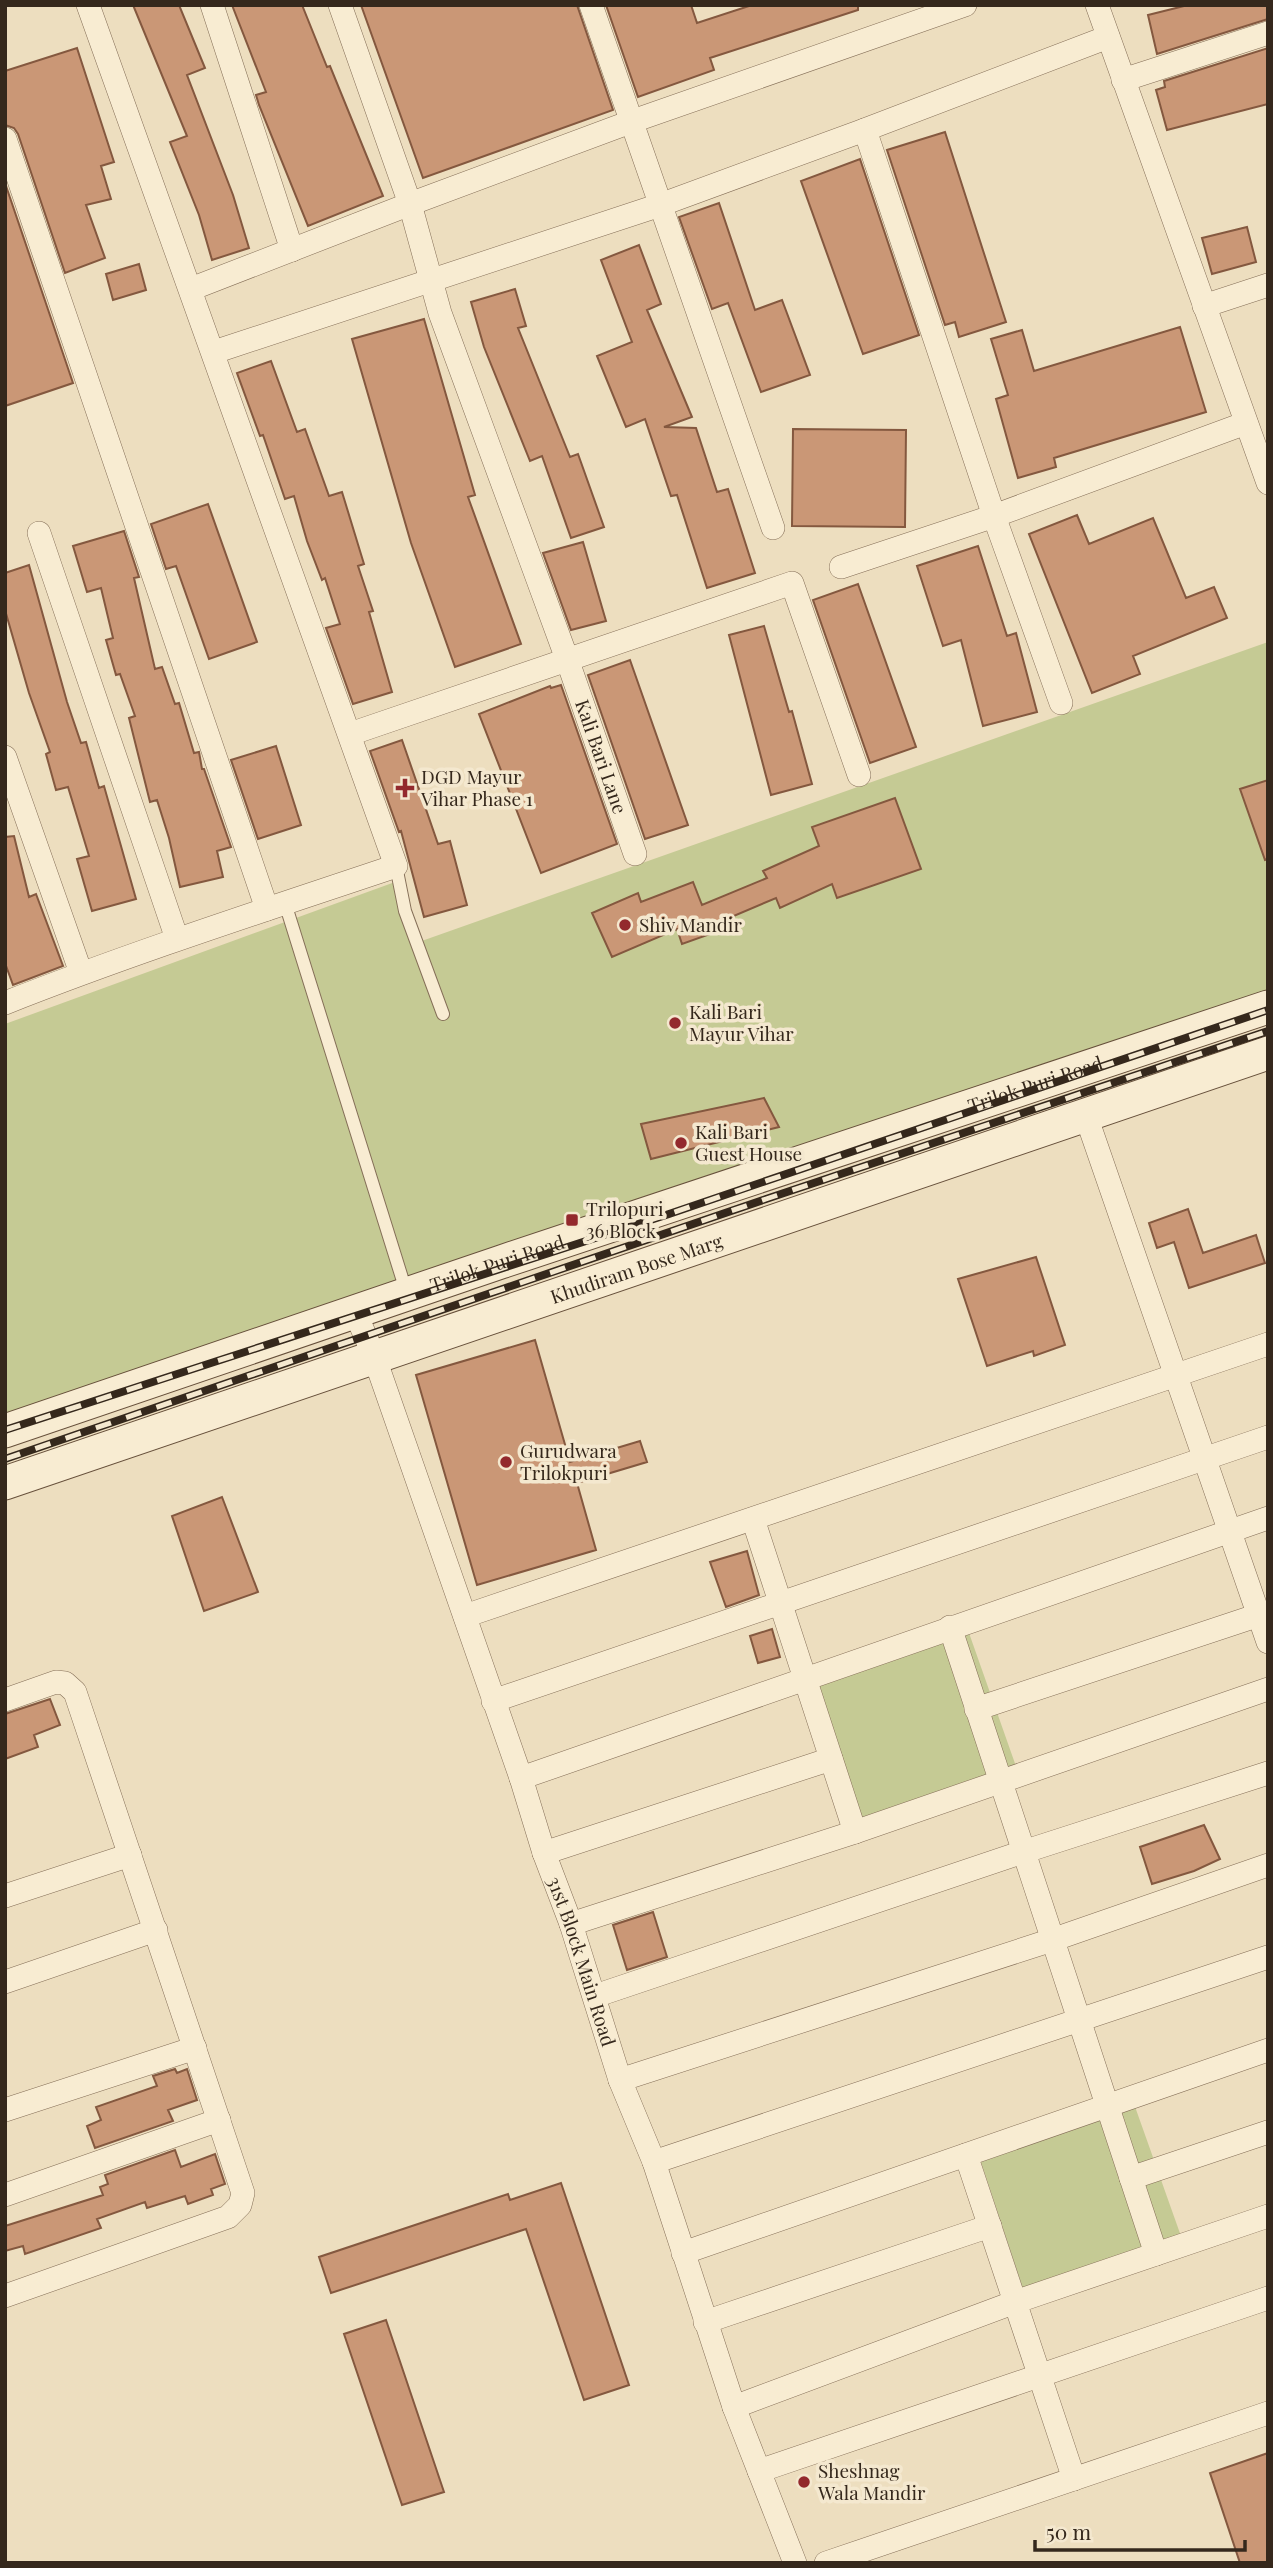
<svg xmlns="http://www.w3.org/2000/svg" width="1273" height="2568" font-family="'Playfair Display',serif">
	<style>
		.green { fill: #c5ca94 }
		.building { fill: #ca9776; stroke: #84583f; stroke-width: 2 }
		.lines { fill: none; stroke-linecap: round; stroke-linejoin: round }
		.lane-casing { stroke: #856f58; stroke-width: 14 }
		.street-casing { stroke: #856f58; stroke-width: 24 }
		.secondary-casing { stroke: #67503b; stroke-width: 35 }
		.lane { stroke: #f8ecd2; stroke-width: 12 }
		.street { stroke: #f8ecd2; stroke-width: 23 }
		.secondary { stroke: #f8ecd2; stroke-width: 33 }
		.rail-casing { stroke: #35281c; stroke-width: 8 }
		.rail { stroke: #f4e8cf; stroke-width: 5; stroke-dasharray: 16; stroke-linecap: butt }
		.poi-dot { fill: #93292d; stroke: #f4e8cf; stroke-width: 2.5 }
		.labels { text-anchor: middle; stroke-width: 7; stroke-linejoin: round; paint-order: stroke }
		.street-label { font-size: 19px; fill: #35281c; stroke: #f4e8cf }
		.poi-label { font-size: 19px; fill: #35281c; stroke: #f4e8cf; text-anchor: start }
	</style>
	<rect width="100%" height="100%" fill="#eddebf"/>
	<path class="green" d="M1268,642V1000L5,1424V1024L395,882L416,943Z
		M969,1633L1018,1772L859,1824L814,1686Z
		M1133,2101L1182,2239L1024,2292L978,2153Z"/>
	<path class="building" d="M133,5H179L205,68L187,75L233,195L249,248L212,260L199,215L170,142L187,136Z
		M232,5H302L327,67L330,66L383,196L308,226L259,105L256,95L266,92Z
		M361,5H577L613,110L423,178Z
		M606,5H691L697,23L752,5H858V10L710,58L714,70L638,97Z
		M1188,5H1268V19L1157,54L1148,15Z
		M77,48L114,162L101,166L111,199L86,205L105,258L65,273L18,134L14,128L5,125V71Z
		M1268,48V104L1167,130L1156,90L1165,87L1164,81Z
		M945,132L1006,322L959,337L955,322L945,325L887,150Z
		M860,159L919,335L863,354L801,181Z
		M5,183L73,383L5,406Z
		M719,203L755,310L782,300L810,375L761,392L728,303L712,309L679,217Z
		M1247,227L1256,262L1212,274L1202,238Z
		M639,245L661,304L647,310L692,417L664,427L696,428L717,492L728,489L755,573L707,588L677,495L671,496L645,419L626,427L597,356L632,342L601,260Z
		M139,264L146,290L113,300L106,274Z
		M515,289L526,326L518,328L570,457L578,454L604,527L571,538L542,456L530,461L484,347L471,302Z
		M424,319L475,495L468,497L521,644L455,667L411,543L352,339Z
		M1180,327L1206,412L1054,458L1056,467L1018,478L996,399L1008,395L991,339L1022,330L1034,371Z
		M271,361L297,432L305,429L329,496L342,492L364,564L358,566L373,611L369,612L392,692L353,704L326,628L340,624L325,578L322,580L307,541L294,496L285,499L263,435L260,436L237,373Z
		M793,429L906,430L905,527L792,526Z
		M208,504L257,642L209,659L176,566L166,569L151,524Z
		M1077,515L1089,544L1153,518L1186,598L1214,587L1227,618L1133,656L1140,674L1092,693L1029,534Z
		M124,531L139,577L134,578L155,669L162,667L175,704L179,703L194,753L199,752L202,769H204L231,847L217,851L223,877L180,887L169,838L157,800L150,802L129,718L135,716L120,674L116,675L106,640L113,638L101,588L87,592L73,546Z
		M583,542L606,621L571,630L543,553Z
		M978,546L1007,636L1016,633L1037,712L983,726L961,640L943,646L917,566Z
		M29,565L67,702L81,743L86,742L99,788L104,786L136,899L92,911L77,859L89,856L68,787L56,790L46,754L50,752L29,693L5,610V573Z
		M858,584L916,747L870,763L813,600Z
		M764,626L789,712L792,711L812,784L771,795L729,635Z
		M630,660L688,825L645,839L588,675Z
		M561,685L617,844L541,873L479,714L550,686L551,688Z
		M402,740L438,844L450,841L467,905L424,917L401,831L399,832L370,751Z
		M276,746L301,825L258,839L231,760Z
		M1268,780V859L1265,860L1240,789Z
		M895,798L921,869L837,898L832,884L780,908L776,898L710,926L713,933L682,944L677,929L612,957L592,913L638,893L641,902L693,882L702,905L767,878L763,871L819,846L812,827Z
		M14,836L29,897L36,894L63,966L13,985L5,963V837Z
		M764,1098L779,1127L651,1159L641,1124Z
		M1188,1209L1203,1253L1256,1235L1265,1263L1189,1288L1174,1242L1157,1248L1149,1223Z
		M1036,1257L1065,1345L1034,1356L1033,1351L987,1366L958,1279Z
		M535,1340L570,1462L640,1441L647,1462L577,1483L596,1550L477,1585L416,1375Z
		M222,1497L258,1592L204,1611L172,1516Z
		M747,1551L759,1595L726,1607L710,1562Z
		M772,1629L780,1657L758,1663L750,1636Z
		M50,1699L60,1725L34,1735L38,1747L5,1759V1714Z
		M1204,1825L1220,1859L1194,1871L1152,1884L1140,1847Z
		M653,1912L667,1957L627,1970L613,1925Z
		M175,2069L177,2073L187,2069L197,2100L168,2110L173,2121L95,2148L87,2126L101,2120L96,2107L157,2086L153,2076Z
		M175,2150L181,2167L215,2154L225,2184L211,2189L213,2195L188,2204L185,2196L147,2208L145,2202L97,2219L101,2228L25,2254L23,2246L5,2251V2226L103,2195L100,2187L108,2184L105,2175Z
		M561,2183L629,2385L584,2400L526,2229L331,2293L319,2257L508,2194L510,2200Z
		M386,2320L444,2492L402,2505L344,2334Z
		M1268,2453V2563H1240L1210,2473Z"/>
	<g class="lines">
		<defs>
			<path id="lane" d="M396,866L405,911L443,1014
				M285,903L407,1294"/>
			<g id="street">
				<path d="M212,5L292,250"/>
				<path id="s1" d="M340,5L410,204L440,313L567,659L635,854"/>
				<path d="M591,5L773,528"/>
				<path d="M1097,5L1268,483"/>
				<path d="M1123,80L1268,33"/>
				<path d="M865,130L994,516L1061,703"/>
				<path d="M5,139L267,909"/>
				<path d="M191,289L410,204L633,121L965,5"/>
				<path d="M1204,306L1268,285"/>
				<path d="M214,352L660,205L859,132L1108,37"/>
				<path d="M39,533L177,939"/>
				<path d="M841,567L994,516L1246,423"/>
				<path d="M350,734L792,583L859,775"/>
				<path d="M5,757L81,973"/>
				<path d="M5,1003C134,952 265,910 396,866L88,5"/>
				<path d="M1086,1116L1268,1642"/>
				<path id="s2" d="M355,1312L374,1356L521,1778L544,1853L571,1924L620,2080L654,2162L734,2407L795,2563"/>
				<path d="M753,1519L855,1832"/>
				<path d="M465,1616L1268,1344"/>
				<path d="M950,1627L1156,2254"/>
				<path d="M5,1700L56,1682L65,1683L75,1692L243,2193L240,2205L228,2217L5,2296"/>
				<path d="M493,1701L1268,1437"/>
				<path d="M976,1709L1268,1612"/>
				<path d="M521,1778L1268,1518"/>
				<path d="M544,1853L831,1759"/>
				<path d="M5,1896L130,1855"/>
				<path d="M571,1924L855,1832L1268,1689"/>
				<path d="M5,1982L156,1930"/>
				<path d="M595,1996L1023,1852L1268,1773"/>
				<path d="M620,2080L1052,1940L1268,1865"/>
				<path d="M5,2110L195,2048"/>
				<path d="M966,2155L1074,2479"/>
				<path d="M654,2162L1268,1957"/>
				<path d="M1131,2178L1268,2132"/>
				<path d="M5,2195L219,2120"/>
				<path d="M683,2253L1268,2050"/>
				<path d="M705,2322L990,2226"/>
				<path d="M734,2407L1015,2302L1268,2216"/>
				<path d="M759,2471L1268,2298"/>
				<path d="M826,2563L1268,2413"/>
			</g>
			<g id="secondary">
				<path id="s3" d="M5,1431L501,1262L1268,1007"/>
				<path id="s4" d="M5,1483C425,1338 848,1200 1268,1053"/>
			</g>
		</defs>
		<use href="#lane" class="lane-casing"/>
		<use href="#street" class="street-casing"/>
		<use href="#secondary" class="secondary-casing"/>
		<use href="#lane" class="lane"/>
		<use href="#street" class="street"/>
		<use href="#secondary" class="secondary"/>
		<defs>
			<path id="rail" d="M5,1430L669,1214L1268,1010
				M5,1459L766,1199L1268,1031"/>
		</defs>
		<use href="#rail" class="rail-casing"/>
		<use href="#rail" class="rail"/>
	</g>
	<g class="poi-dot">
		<path d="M401.5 777.5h7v7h7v7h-7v7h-7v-7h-7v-7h7z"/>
		<circle cx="625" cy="925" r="7"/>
		<circle cx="675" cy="1023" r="7"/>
		<circle cx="681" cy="1143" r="7"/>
		<rect x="565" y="1213" width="14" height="14" rx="3.5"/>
		<circle cx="506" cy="1462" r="7"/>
		<circle cx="804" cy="2482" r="7"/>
	</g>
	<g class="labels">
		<g class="street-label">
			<text dy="7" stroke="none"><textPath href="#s1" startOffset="796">Kali Bari Lane</textPath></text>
			<text dy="7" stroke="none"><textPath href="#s3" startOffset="1087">Trilok Puri Road</textPath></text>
			<text dy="7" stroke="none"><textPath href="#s3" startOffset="520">Trilok Puri Road</textPath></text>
			<text dy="7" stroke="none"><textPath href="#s4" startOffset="667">Khudiram Bose Marg</textPath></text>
			<text dy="7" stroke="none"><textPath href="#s2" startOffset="688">31st Block Main Road</textPath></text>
		</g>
		<g class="poi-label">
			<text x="421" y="784">DGD Mayur<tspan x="421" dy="22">Vihar Phase 1</tspan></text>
			<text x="639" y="932">Shiv Mandir</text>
			<text x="689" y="1019">Kali Bari<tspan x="689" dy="22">Mayur Vihar</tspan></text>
			<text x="695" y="1139">Kali Bari<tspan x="695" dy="22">Guest House</tspan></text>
			<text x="586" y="1216">Trilopuri<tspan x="586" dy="22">36 Block</tspan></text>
			<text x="520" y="1458">Gurudwara<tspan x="520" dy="22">Trilokpuri</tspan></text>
			<text x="818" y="2478">Sheshnag<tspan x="818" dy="22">Wala Mandir</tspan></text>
		</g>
	</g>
	<rect width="1273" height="2568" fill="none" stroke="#35281c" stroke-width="14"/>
	<path d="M1035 2540v10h210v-10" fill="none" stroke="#35281c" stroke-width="3.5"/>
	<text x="1046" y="2540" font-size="21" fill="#35281c" stroke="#f4e8cf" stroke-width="5" paint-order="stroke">50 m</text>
</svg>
